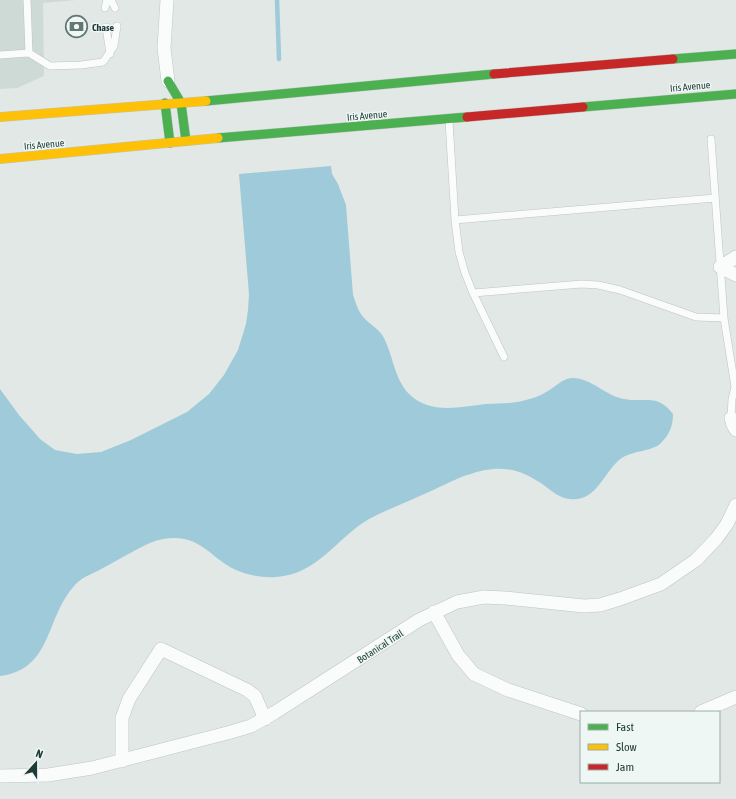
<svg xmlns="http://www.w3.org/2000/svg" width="736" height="799" font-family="'Asap Condensed',sans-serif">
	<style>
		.built { fill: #cedad6 }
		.water { fill: #9ecad9 }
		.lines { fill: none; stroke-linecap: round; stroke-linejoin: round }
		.stream { stroke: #9ecad9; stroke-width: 4.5 }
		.lane-casing { stroke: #bec5c3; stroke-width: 8 }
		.street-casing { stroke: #bec5c3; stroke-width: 14 }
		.fast-casing { stroke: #bdc6c3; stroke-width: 10 }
		.slow-casing { stroke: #bdc6c3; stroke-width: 10 }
		.jam-casing { stroke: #bdc6c3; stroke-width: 10 }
		.lane { stroke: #fafcfb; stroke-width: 7 }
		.street { stroke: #fafcfb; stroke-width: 13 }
		.fast { stroke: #4caf50; stroke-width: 9 }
		.slow { stroke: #ffc107; stroke-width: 9 }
		.jam { stroke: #c62828; stroke-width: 9 }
		.labels { text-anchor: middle; stroke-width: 3; stroke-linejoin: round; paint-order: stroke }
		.poi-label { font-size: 10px; font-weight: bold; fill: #1f3b37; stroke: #eef7f4; text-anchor: start }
		.street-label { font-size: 10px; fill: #1f3b37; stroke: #eef7f4 }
	</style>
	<rect width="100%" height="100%" fill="#e1e8e6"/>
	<path class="built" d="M0,0H76L43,3L44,76L17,88L0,89Z"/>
	<path class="water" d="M331,166L332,174L338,184L346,205L353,295C356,303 358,312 365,319C371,325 379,329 384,338C393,356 394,377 408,393C429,415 459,407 486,404C498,403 511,404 522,401C531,399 540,396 548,391C555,387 562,379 571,378C591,377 605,396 624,399C645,403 657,393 673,414C673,425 670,434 661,443C652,452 631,450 619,460C603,474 596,502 570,499C560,498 553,492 545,486C518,467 498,464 467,475C452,480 437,489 422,495C405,503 386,510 369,519C336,538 319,574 276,577C263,578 247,575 236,570C221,564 209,549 194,542C181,536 164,537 150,543C134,550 118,560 103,568C95,573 84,576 78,582C44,614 55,669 0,676V389L19,415L40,439L55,450L77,454L101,452L131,440L187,412L209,394L224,375L238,350L246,324L248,310L249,294L239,174Z"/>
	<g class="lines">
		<path class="stream" d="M277,0L279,59"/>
		<defs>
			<path id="lane" d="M111,0L115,8
				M105,8L107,0
				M106,27L110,54
				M29,53L50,66L81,65L103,62L114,46L117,26
				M0,55L29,53L27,0
				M449,121L455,220L459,252L465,273L473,293L504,357
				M711,139L724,318L735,387L732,399L731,418
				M455,220L715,198
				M473,293L582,284L598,285L620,290L696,317L724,318"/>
			<path id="street" d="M167,0L164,48L168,81
				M720,267L736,257
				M720,267L736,275
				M731,418L733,425L736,430
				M434,612L458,655L474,674L508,690L581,714
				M701,712L736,697
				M122,761V718L129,699L161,649L247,690L255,696L265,719
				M0,776L48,775L92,768L231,732L251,726L274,713L419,620L457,602L484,597L505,598L584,606L600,605L620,599L661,584L696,560L716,539L727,524L736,505"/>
			<path id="fast" d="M673,59L736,54
				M168,81L181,103
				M206,101L494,74
				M165,103L170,143
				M181,103L186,141
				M583,107L736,94
				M218,138L467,117"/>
			<path id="slow" d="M0,117L206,101
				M0,159L218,138"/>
			<path id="jam" d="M494,74L673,59
				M467,117L583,107"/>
		</defs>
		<use href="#lane" class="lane-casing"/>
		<use href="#street" class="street-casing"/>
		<use href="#fast" class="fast-casing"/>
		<use href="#slow" class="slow-casing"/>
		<use href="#jam" class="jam-casing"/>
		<use href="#lane" class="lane"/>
		<use href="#street" class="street"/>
		<use href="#fast" class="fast"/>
		<use href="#slow" class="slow"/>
		<use href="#jam" class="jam"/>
	</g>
	<defs>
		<symbol id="bank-ring" viewBox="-11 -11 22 22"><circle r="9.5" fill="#eef7f4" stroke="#637874" stroke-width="1.5"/><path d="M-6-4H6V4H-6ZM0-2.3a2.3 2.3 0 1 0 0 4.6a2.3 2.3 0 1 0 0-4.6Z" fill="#637874"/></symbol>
	</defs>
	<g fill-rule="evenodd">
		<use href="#bank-ring" x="64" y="14" width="25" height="25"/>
	</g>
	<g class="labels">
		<g class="poi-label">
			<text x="92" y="31">Chase</text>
		</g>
		<g class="street-label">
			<text transform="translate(690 86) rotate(-5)" y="4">Iris Avenue</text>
			<text transform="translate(367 115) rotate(-5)" y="4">Iris Avenue</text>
			<text transform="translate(44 144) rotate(-5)" y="4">Iris Avenue</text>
			<text transform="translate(380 646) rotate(-33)" y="4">Botanical Trail</text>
		</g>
	</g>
	<rect x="580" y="711" width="140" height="72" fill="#eef7f4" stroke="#9baca8"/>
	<rect x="588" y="724" width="20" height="6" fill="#4caf50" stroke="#9baca8"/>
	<text x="616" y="731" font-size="12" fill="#1f3b37">Fast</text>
	<rect x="588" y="744" width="20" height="6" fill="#ffc107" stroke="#9baca8"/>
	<text x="616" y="751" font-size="12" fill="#1f3b37">Slow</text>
	<rect x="588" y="764" width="20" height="6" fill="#c62828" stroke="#9baca8"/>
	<text x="616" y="771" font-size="12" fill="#1f3b37">Jam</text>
	<g transform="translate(36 763) rotate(21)" stroke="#eef7f4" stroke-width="3" paint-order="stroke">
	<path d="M0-3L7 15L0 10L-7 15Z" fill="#1f3b37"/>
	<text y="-6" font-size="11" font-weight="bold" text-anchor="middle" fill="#1f3b37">N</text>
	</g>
</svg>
